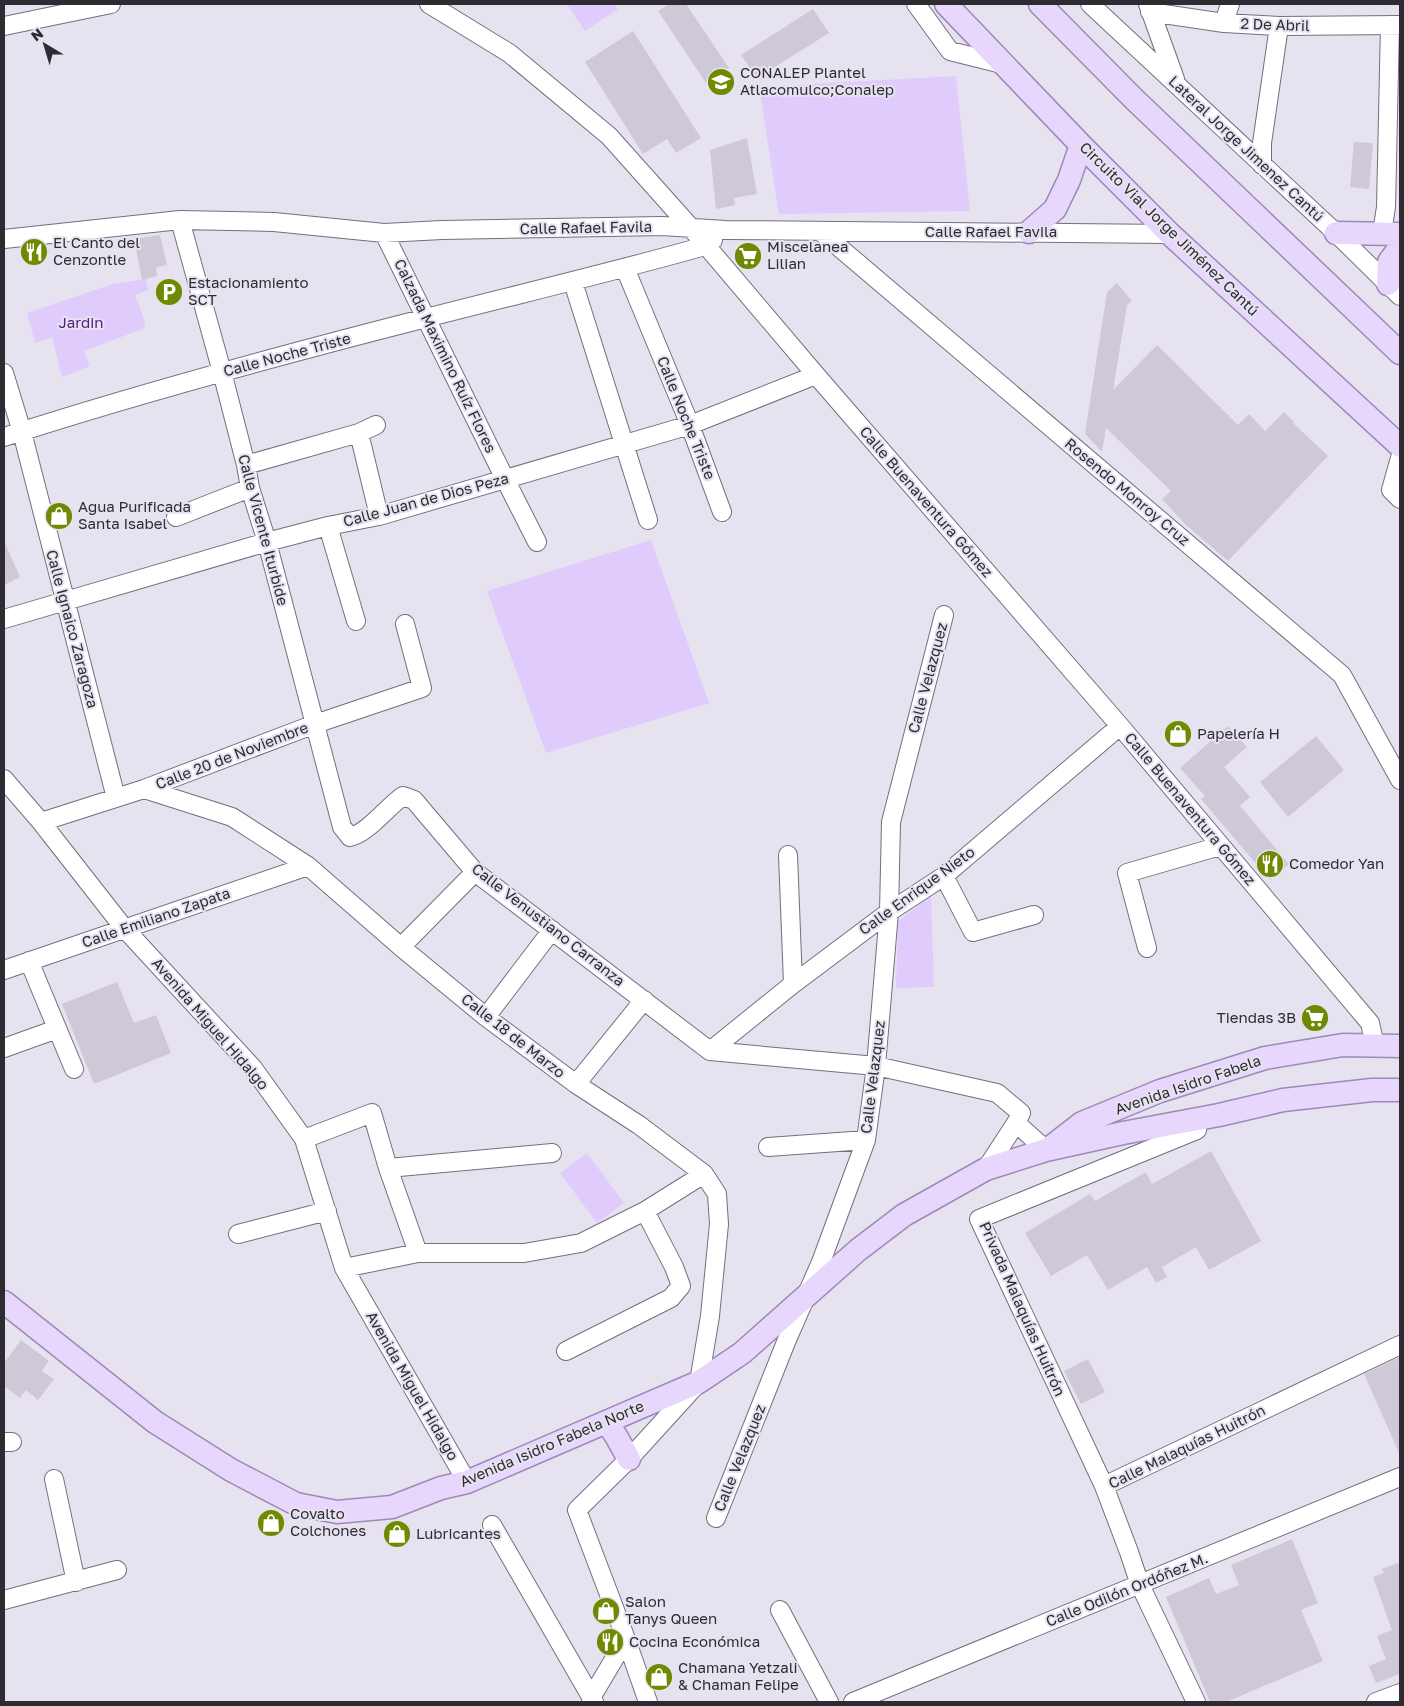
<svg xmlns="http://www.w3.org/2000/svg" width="1404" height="1706" font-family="'Golos Text',sans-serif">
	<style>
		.green { fill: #dfccfc }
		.building { fill: #cec8d7 }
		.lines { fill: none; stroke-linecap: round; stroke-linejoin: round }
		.minor-casing { stroke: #746f7c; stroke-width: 20 }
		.major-casing { stroke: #9c8ab5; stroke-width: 25 }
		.minor { stroke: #fff; stroke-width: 18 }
		.major { stroke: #e7d7fd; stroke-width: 22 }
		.labels { text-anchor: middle; stroke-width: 4; stroke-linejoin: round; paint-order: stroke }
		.street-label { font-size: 15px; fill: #2e2c32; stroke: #e7e2f0 }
		.poi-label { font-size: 15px; fill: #2e2c32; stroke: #e7e2f0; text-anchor: start }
		.park-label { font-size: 15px; fill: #512080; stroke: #e7e2f0 }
	</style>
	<rect width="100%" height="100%" fill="#e7e2f0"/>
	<path class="green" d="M567,4H615L618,9L585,31Z
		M956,76L970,211L779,214L759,87Z
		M146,279L148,290L135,295L144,319L145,328L84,351L90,366L62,377L52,337L35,343L27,313L113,284Z
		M651,540L709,703L546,753L487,591Z
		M931,896L934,987L896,988L898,921Z
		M587,1153L624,1203L597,1223L560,1173Z"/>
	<path class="building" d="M669,4H686L729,68L706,83L658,11Z
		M813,9L829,33L757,78L741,55Z
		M633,31L701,138L676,153L667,139L643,154L585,62Z
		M747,138L757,194L734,198L735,205L716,209L710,150Z
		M1354,142L1373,143L1369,189L1350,187Z
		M160,235L167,265L156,267L157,276L142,280L134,239Z
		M1117,283L1132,301L1127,305L1113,390L1157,345L1238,425L1249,414L1265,431L1284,412L1294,422L1293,423L1328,456L1228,561L1185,524L1162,499L1171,491L1106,428L1102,452L1085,434L1107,292Z
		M4,541L20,577L4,585Z
		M1228,726L1247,747L1224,767L1250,797L1240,806L1289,864L1270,880L1201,799L1205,796L1180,768Z
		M1316,736L1344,770L1288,817L1260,782Z
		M117,982L134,1023L156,1015L171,1053L94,1084L62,1004Z
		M1211,1151L1261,1241L1209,1270L1196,1247L1162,1267L1167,1277L1156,1283L1147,1267L1108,1290L1087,1255L1051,1276L1025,1233L1090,1194L1095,1201L1146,1172L1152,1184Z
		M21,1340L49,1361L42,1371L54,1379L38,1400L26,1390L20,1398L4,1386V1363Z
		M1400,1357V1455L1364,1374Z
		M1088,1359L1105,1392L1081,1404L1064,1371Z
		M1292,1539L1318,1603L1301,1610L1323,1661L1226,1702H1210L1166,1597L1209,1578L1216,1594L1239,1585L1231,1565Z
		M1400,1562V1674L1376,1683L1369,1666L1386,1659L1377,1636L1392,1630L1373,1577L1384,1573L1382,1569Z"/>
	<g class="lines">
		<defs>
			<path id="minor" d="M429,4L509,53L609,136L692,229L816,375L1120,726L1370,1023L1375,1046
				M916,4L950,51L1002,64
				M1090,4L1336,233L1400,296
				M1148,4L1175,79
				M1150,12L1224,23L1279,26L1400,25
				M1224,23L1230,4
				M4,26L111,4
				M1262,165V143L1279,26
				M180,220L222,372L246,465L250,488L267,542L342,827L350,837C368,833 387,807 403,796L414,800L475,872L710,1051
				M820,231L1342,675L1400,780
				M384,233L505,479L537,542
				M1382,233L1386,207L1390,25
				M4,239L180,220L274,222L384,233L442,230L662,226L725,230L1170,234
				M625,268L690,425L722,512
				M573,282L648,520
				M4,373L22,432L116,798
				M359,433L379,516
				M4,437C143,392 285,354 426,318C519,294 613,272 705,246L713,240
				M1400,458L1391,490L1400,499
				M246,465L359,433L376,425
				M176,517L250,488
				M328,526L356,621
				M4,619L267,542L328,526L379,516L690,425L816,375
				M4,779L41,822L124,928L253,1068L304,1139L344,1268L467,1482
				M144,789L232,817L308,866L401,947L486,1017L576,1084L639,1125L704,1174L717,1194L719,1224L710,1316L699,1382L629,1459L577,1510L626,1639L648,1702
				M41,822L144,789L315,724L422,688L405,624
				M788,855L793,984
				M944,876L973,932L1034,915
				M401,947L475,872
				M1147,948L1127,873L1220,846
				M29,961L74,1069
				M4,970L308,866
				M486,1017L552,930
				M4,1048L57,1029
				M710,1051L793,984L889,912L944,876L1120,726
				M710,1051L876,1066L997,1093L1021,1113L1016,1123L986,1169
				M576,1084L644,1000
				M1193,1120L1197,1130L979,1219L1104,1486L1129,1552L1140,1585L1196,1702
				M1016,1123L1046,1150
				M304,1139L372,1113L388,1168L418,1253
				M768,1147L866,1140
				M388,1168L552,1153
				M238,1234L327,1211
				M344,1268L418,1253H524L581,1243L645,1211L704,1174
				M566,1351L671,1298L681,1286L674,1267L645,1211
				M4,1442H12
				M54,1479L76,1582
				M1104,1486L1400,1345
				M716,1518L786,1342L821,1262L866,1140L876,1066L889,912L891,822L944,615
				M492,1525L594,1702
				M4,1600L117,1570
				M780,1610L829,1702
				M591,1698L626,1639
				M853,1702L1400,1477
				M1376,1702L1400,1693"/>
			<path id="major" d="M946,4L1081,145L1170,234L1400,446
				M1040,4L1134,99L1400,353
				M1029,232L1055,209L1069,180L1081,145
				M1336,233L1400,234
				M1388,284L1389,262L1400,247
				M1051,1147L1082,1123L1160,1091L1265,1058L1343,1045L1400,1046
				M4,1302L155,1422L231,1470L296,1504L337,1512L392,1507L441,1488L467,1482L699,1382L742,1353L858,1250L904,1215L986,1169L1046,1150L1123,1133L1219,1115L1283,1100L1372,1090H1400
				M607,1423L616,1436L629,1459"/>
		</defs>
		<use href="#minor" class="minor-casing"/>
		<use href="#major" class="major-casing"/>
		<use href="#minor" class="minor"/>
		<use href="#major" class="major"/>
	</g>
	<defs>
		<symbol id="school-disc" viewBox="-11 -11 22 22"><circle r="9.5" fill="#6e8a01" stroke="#e7e2f0"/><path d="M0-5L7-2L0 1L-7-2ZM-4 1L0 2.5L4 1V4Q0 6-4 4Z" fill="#fff"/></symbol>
		<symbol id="restaurant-disc" viewBox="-11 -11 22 22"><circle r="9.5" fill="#6e8a01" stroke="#e7e2f0"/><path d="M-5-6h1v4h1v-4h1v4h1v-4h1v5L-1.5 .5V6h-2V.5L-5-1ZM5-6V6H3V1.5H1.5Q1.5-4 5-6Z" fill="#fff"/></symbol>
		<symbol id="supermarket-disc" viewBox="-11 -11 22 22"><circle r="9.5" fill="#6e8a01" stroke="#e7e2f0"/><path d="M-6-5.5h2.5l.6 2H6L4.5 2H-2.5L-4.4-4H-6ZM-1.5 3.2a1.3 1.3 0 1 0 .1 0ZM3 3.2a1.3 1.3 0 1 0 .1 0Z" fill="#fff"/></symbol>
		<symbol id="parking-disc" viewBox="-11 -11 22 22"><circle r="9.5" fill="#6e8a01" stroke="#e7e2f0"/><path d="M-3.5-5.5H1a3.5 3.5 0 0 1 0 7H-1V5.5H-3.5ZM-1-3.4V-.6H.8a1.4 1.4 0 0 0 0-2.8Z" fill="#fff"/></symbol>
		<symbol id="shop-disc" viewBox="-11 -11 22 22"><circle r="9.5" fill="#6e8a01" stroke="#e7e2f0"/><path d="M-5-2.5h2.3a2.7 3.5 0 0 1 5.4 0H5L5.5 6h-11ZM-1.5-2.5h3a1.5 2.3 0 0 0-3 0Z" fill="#fff"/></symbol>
	</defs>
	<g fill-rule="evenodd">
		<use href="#school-disc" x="705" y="66" width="32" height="32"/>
		<use href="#restaurant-disc" x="18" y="236" width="32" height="32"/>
		<use href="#supermarket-disc" x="732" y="240" width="32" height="32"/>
		<use href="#parking-disc" x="153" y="276" width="32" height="32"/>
		<use href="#shop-disc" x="43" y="500" width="32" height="32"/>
		<use href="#shop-disc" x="1162" y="718" width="32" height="32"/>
		<use href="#restaurant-disc" x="1254" y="848" width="32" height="32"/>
		<use href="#supermarket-disc" x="1299" y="1002" width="32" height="32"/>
		<use href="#shop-disc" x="255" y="1507" width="32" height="32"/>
		<use href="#shop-disc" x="381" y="1518" width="32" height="32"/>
		<use href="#shop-disc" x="590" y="1595" width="32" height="32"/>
		<use href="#restaurant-disc" x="594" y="1626" width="32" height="32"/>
		<use href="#shop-disc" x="643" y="1661" width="32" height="32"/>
	</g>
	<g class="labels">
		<g class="street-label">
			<text transform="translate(1275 25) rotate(2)" y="5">2 De Abril</text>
			<text transform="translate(1246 149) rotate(43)" y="5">Lateral Jorge Jimenez Cantú</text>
			<text transform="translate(586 228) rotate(-1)" y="5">Calle Rafael Favila</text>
			<text transform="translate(1169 229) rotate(44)" y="5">Circuito Vial Jorge Jiménez Cantú</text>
			<text x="991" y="237">Calle Rafael Favila</text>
			<text transform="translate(287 355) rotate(-15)" y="5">Calle Noche Triste</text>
			<text transform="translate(445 356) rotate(64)" y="5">Calzada Maximino Ruíz Flores</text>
			<text transform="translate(686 418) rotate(68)" y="5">Calle Noche Triste</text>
			<text transform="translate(1127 492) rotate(40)" y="5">Rosendo Monroy Cruz</text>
			<text transform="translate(426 500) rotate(-15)" y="5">Calle Juan de Dios Peza</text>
			<text transform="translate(926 502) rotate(49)" y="5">Calle Buenaventura Gómez</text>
			<text transform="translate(263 530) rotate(75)" y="5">Calle Vicente Iturbide</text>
			<text transform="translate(72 629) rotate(75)" y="5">Calle Ignaico Zaragoza</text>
			<text transform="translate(928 678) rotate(-75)" y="5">Calle Velazquez</text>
			<text transform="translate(232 756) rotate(-21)" y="5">Calle 20 de Noviembre</text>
			<text transform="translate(1190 809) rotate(50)" y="5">Calle Buenaventura Gómez</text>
			<text transform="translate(917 891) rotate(-36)" y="5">Calle Enrique Nieto</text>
			<text transform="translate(156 918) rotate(-19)" y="5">Calle Emiliano Zapata</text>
			<text transform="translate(548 925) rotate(38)" y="5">Calle Venustiano Carranza</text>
			<text transform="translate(210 1024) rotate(49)" y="5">Avenida Miguel Hidalgo</text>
			<text transform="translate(513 1036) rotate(38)" y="5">Calle 18 de Marzo</text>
			<text transform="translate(873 1077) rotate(-83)" y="5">Calle Velazquez</text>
			<text transform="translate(1188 1085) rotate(-19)" y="5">Avenida Isidro Fabela</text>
			<text transform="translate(1022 1309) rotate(66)" y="5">Privada Malaquías Huitrón</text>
			<text transform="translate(412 1386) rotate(60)" y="5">Avenida Miguel Hidalgo</text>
			<text transform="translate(552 1444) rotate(-23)" y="5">Avenida Isidro Fabela Norte</text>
			<text transform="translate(1187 1447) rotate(-26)" y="5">Calle Malaquías Huitrón</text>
			<text transform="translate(740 1458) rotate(-68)" y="5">Calle Velazquez</text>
			<text transform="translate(1127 1590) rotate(-22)" y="5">Calle Odilón Ordóñez M.</text>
		</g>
		<g class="poi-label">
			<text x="740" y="78">CONALEP Plantel<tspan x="740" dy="17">Atlacomulco;Conalep</tspan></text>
			<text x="53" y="248">El Canto del<tspan x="53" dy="17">Cenzontle</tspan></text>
			<text x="767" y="252">Miscelanea<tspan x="767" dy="17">Lilian</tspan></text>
			<text x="188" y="288">Estacionamiento<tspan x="188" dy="17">SCT</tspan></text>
			<text x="78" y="512">Agua Purificada<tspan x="78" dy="17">Santa Isabel</tspan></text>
			<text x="1197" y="739">Papelería H</text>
			<text x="1289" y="869">Comedor Yan</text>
			<text x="1296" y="1023" text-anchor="end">Tiendas 3B</text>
			<text x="290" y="1519">Covalto<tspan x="290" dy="17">Colchones</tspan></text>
			<text x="416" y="1539">Lubricantes</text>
			<text x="625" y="1607">Salon<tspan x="625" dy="17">Tanys Queen</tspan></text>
			<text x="629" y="1647">Cocina Económica</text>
			<text x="678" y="1673">Chamana Yetzali<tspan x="678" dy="17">&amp; Chaman Felipe</tspan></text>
		</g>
		<g class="park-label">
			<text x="81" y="328">Jardin</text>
		</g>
	</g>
	<rect width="1404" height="1706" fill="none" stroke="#2e2c32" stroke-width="10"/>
	<g transform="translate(45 45) rotate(322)" stroke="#e7e2f0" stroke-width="4" paint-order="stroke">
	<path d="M0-4L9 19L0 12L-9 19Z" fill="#2e2c32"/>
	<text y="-8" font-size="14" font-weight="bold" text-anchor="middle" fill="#2e2c32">N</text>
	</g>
</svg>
